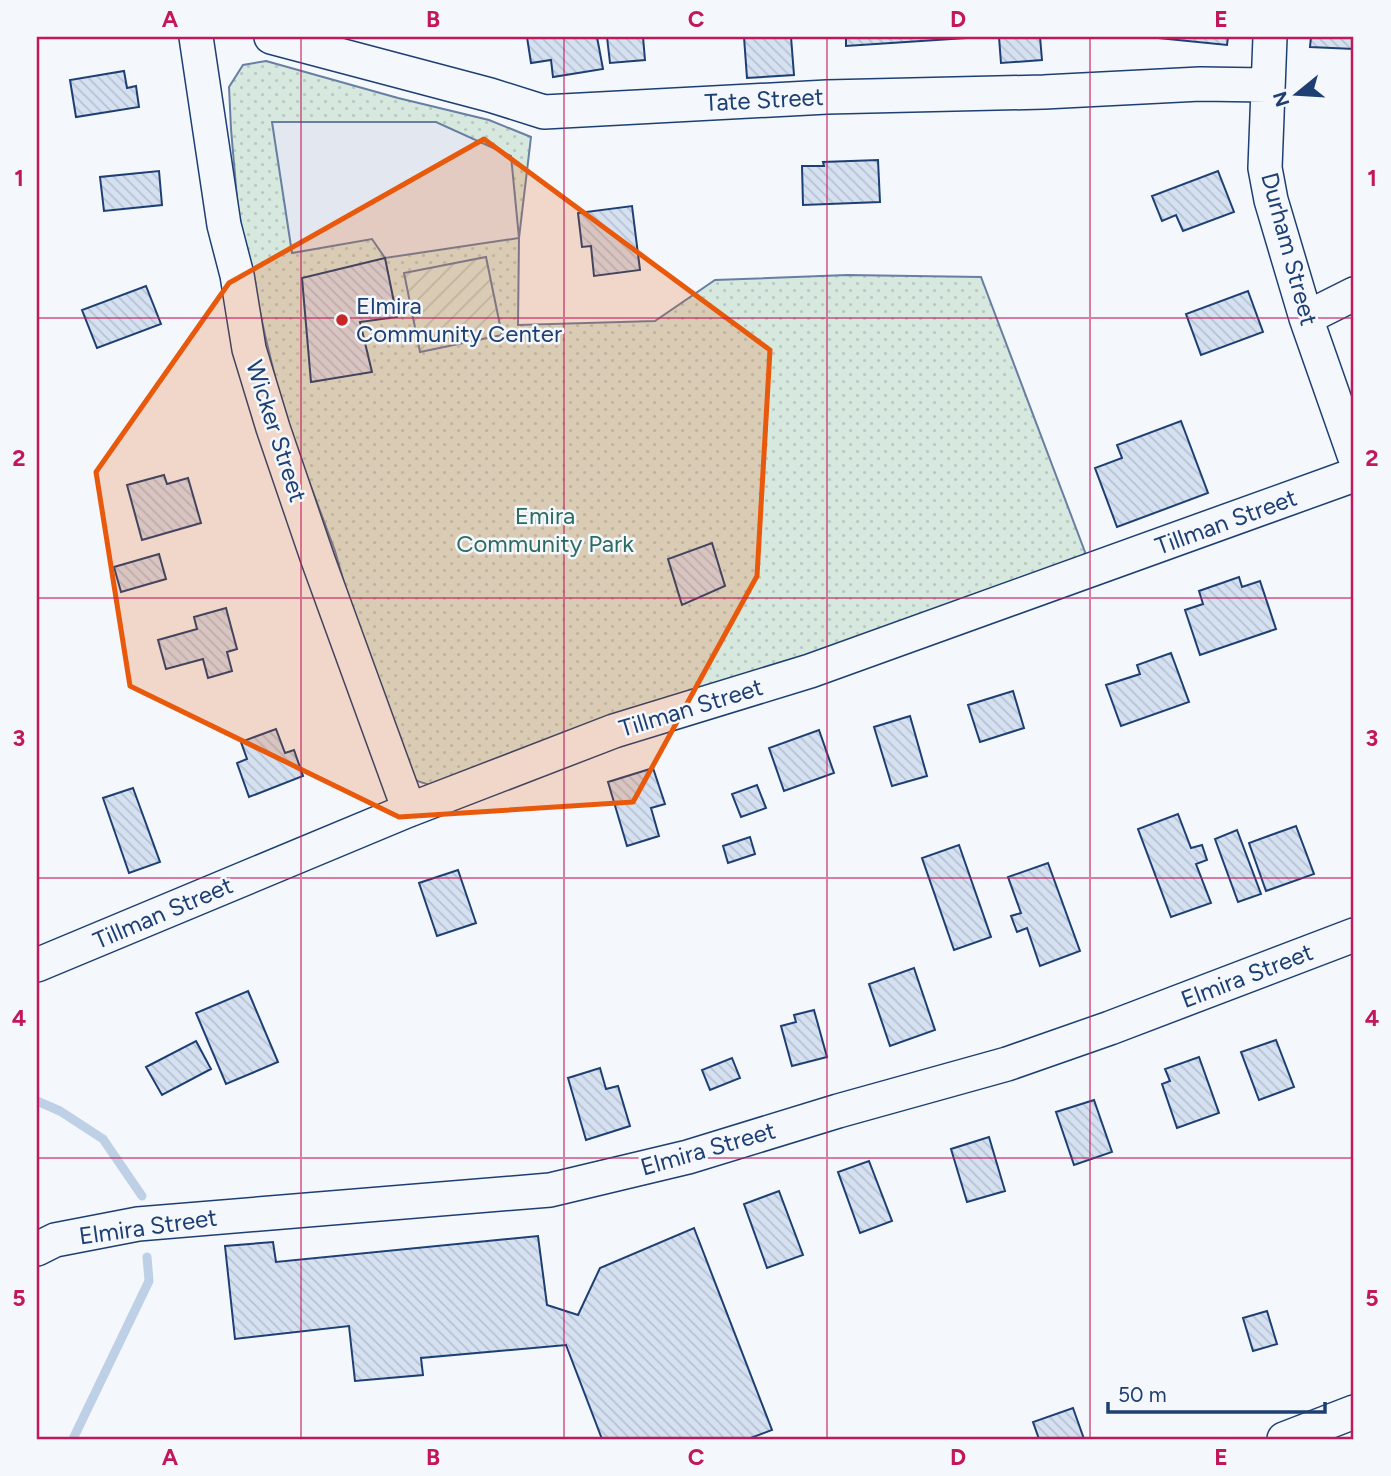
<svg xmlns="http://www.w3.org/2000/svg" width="1391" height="1476" font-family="Figtree,sans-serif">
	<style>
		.park { fill: url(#park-dots); stroke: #687fa3; stroke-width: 2 }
		.garden { fill: url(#garden-furrows); stroke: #687fa3; stroke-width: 2 }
		.parking { fill: #e3e8f0; stroke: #687fa3; stroke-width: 2 }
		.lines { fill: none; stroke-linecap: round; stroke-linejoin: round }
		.stream { stroke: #bed0e5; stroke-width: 9 }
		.building { fill: url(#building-back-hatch); stroke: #1d3f73; stroke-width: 2 }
		.minor-casing { stroke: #1d3f73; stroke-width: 36 }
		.minor { stroke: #f4f7fb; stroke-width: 33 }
		.marked { fill: #e8590c; fill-opacity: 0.2; stroke: #e8590c; stroke-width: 5; stroke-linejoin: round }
		.grid { fill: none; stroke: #c2185b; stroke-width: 2; stroke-opacity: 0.55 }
		.poi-dot { fill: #c62828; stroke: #f4f7fb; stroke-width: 2.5 }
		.labels { text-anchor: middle; stroke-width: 5; stroke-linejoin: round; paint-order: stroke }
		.street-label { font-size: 24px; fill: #1d3f73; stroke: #f4f7fb }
		.poi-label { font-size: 24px; fill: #1d3f73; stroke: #f4f7fb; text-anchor: start }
		.park-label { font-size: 24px; fill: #2c6c60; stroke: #f4f7fb }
		.neatline { fill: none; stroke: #c2185b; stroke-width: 2.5 }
		.grid-label { font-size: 23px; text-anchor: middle; font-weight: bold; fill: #c2185b }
	</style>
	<defs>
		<pattern id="park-dots" width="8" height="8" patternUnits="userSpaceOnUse" patternTransform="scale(1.75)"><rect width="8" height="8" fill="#d7e8df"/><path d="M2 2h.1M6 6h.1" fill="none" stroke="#b8c8c3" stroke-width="1.8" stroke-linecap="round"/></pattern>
		<pattern id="garden-furrows" width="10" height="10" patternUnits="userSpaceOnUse" patternTransform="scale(1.75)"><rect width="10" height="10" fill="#d7e8df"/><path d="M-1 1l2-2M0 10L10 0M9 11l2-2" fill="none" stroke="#b8c8c3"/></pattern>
		<pattern id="building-back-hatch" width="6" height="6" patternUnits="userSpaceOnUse" patternTransform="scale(1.75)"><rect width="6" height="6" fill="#d5e0f0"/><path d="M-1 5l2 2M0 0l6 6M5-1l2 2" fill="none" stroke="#b6c1d1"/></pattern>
	</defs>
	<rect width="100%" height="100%" fill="#f4f7fb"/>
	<path class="park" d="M266,61L398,98L489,120L531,137L519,238L518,325L655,321L715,280L847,275L981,277L1085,552L1080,566L439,788L411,779L362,645L335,551L284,414L265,335L238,210L231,129L229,87L243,65Z"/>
	<path class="garden" d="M486,257L502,335L420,352L404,273Z"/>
	<path class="parking" d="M272,122H436L511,156L519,238L385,258L372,239L292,253Z"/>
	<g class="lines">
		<path class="stream" d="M37,1101L60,1111L103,1139L142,1196
			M73,1439L149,1281L147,1257"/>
	</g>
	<path class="building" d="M527,37H597L603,69L553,77L551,60L531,63Z
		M607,37H643L645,60L610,63Z
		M744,37H791L794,75L747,78Z
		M846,37H966V38L846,46Z
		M999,37H1040L1042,60L1001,63Z
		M1148,37H1228L1227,45Z
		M1311,37H1354V49L1310,47Z
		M124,71L127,88L136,86L139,107L76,117L70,80Z
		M878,160L880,202L803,205L802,166H824L823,162Z
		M159,171L162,205L104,211L100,177Z
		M1218,171L1234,212L1183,231L1176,215L1162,221L1152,196Z
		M632,206L640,270L594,276L591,246L582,247L578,213Z
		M385,258L397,317L360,322L372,372L311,382L302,278Z
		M146,286L161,324L97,348L82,310Z
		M1248,291L1263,332L1201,355L1186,314Z
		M1181,421L1208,493L1117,527L1095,468L1122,458L1117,445Z
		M164,475L167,484L188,478L201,523L142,540L127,485Z
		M712,543L725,586L682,605L668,559Z
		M159,554L166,579L121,592L114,567Z
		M1239,577L1242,587L1260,581L1276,629L1200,655L1185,610L1203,604L1199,591Z
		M226,608L237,649L227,652L232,671L208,678L203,659L166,669L158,640L197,629L194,617Z
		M1171,653L1189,702L1121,726L1106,685L1140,674L1137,665Z
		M1013,691L1024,728L980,742L968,705Z
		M910,716L927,776L892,786L874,727Z
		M276,729L285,753L294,750L303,776L249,797L237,763L247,759L241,742Z
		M819,730L834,773L784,791L769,748Z
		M653,768L665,804L651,808L659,836L627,846L608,782Z
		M757,785L766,808L741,817L732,794Z
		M133,788L160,862L129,873L103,798Z
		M1178,814L1191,848L1202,845L1207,860L1196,864L1211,903L1171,917L1138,829Z
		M1296,826L1314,874L1266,891L1249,843Z
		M1237,830L1261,894L1238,902L1215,839Z
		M750,837L755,854L728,863L723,846Z
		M959,845L991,937L954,950L922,858Z
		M1048,863L1080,951L1040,966L1027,928L1017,932L1011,916L1021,913L1008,877Z
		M458,870L476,923L437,936L419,883Z
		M914,968L935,1030L890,1046L869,984Z
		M248,991L278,1062L226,1084L196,1013Z
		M814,1010L827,1057L792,1066L781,1026L796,1022L794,1015Z
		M1276,1040L1294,1087L1259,1100L1241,1052Z
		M196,1041L211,1069L162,1095L146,1067Z
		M1199,1057L1219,1113L1177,1128L1162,1084L1170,1081L1165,1069Z
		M732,1058L740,1078L710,1090L702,1070Z
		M600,1068L606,1089L618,1086L630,1126L586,1140L568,1078Z
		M1094,1100L1112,1152L1074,1165L1056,1112Z
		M989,1137L1005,1191L967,1202L951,1149Z
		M869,1161L892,1221L860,1233L838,1172Z
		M779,1191L803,1255L767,1268L744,1204Z
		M694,1228L772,1430L748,1439H602L566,1345L421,1358L423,1375L355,1381L349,1326L235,1339L225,1246L273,1242L276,1262L538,1236L547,1305L578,1315L600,1268Z
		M1267,1311L1277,1344L1253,1351L1243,1318Z
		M1073,1408L1084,1439H1039L1033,1422Z"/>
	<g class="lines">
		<defs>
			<path id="minor" d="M196,37L224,225L237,275L249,349L273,428L318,560L409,810
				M271,37L490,95L544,112L827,97L1044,92L1200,84L1267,85
				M1270,37L1265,168L1271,200L1306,318L1354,455
				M1306,318L1354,294
				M37,965L409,810L614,731L810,671L1354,475
				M37,1249L55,1240L138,1224L550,1190L688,1157L838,1111L1007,1064L1110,1028L1354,935
				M1284,1439L1354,1412"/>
		</defs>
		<use href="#minor" class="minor-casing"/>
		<use href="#minor" class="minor"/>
	</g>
	<path class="marked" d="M484,139L770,350L757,576L633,802L399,817L130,686L96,472L229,283Z"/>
	<path class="grid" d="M301,37V1439M564,37V1439M827,37V1439M1090,37V1439M37,318H1354M37,598H1354M37,878H1354M37,1158H1354"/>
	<circle class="poi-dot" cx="342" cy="320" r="7"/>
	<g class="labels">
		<g class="street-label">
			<text transform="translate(764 100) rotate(-3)" y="8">Tate Street</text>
			<text transform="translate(1289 249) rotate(75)" y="8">Durham Street</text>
			<text transform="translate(276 431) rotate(72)" y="8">Wicker Street</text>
			<text transform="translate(1226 522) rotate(-20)" y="8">Tillman Street</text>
			<text transform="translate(691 708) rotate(-17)" y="8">Tillman Street</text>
			<text transform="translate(163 913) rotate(-23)" y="8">Tillman Street</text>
			<text transform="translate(1247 976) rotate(-21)" y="8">Elmira Street</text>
			<text transform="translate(708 1149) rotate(-16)" y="8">Elmira Street</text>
			<text transform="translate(148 1227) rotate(-8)" y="8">Elmira Street</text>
		</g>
		<g class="poi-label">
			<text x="356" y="314">Elmira<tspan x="356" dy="28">Community Center</tspan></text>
		</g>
		<g class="park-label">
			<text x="545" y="524">Emira<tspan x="545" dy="28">Community Park</tspan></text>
		</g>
	</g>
	<rect width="1391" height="1476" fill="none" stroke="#f4f7fb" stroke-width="77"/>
	<g transform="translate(1297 94) rotate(252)" stroke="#f4f7fb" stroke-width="5" paint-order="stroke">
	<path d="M0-5L12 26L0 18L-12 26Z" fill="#1d3f73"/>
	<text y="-10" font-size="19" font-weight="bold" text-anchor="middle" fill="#1d3f73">N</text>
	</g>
	<path d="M1108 1402v10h217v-10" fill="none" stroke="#1d3f73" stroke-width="3.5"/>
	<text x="1118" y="1402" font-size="21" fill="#1d3f73" stroke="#f4f7fb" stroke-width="5" paint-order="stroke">50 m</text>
	<rect x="38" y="38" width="1314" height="1400" class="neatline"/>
	<g class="grid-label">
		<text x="170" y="27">A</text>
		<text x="433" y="27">B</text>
		<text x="696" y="27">C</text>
		<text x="958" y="27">D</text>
		<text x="1221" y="27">E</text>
		<text x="19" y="186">1</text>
		<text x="1372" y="186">1</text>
		<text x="19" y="466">2</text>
		<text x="1372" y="466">2</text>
		<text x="19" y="746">3</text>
		<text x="1372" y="746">3</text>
		<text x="19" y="1026">4</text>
		<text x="1372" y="1026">4</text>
		<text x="19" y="1306">5</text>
		<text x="1372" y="1306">5</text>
		<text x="170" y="1465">A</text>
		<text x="433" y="1465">B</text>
		<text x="696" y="1465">C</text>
		<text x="958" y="1465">D</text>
		<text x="1221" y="1465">E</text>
	</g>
</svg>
